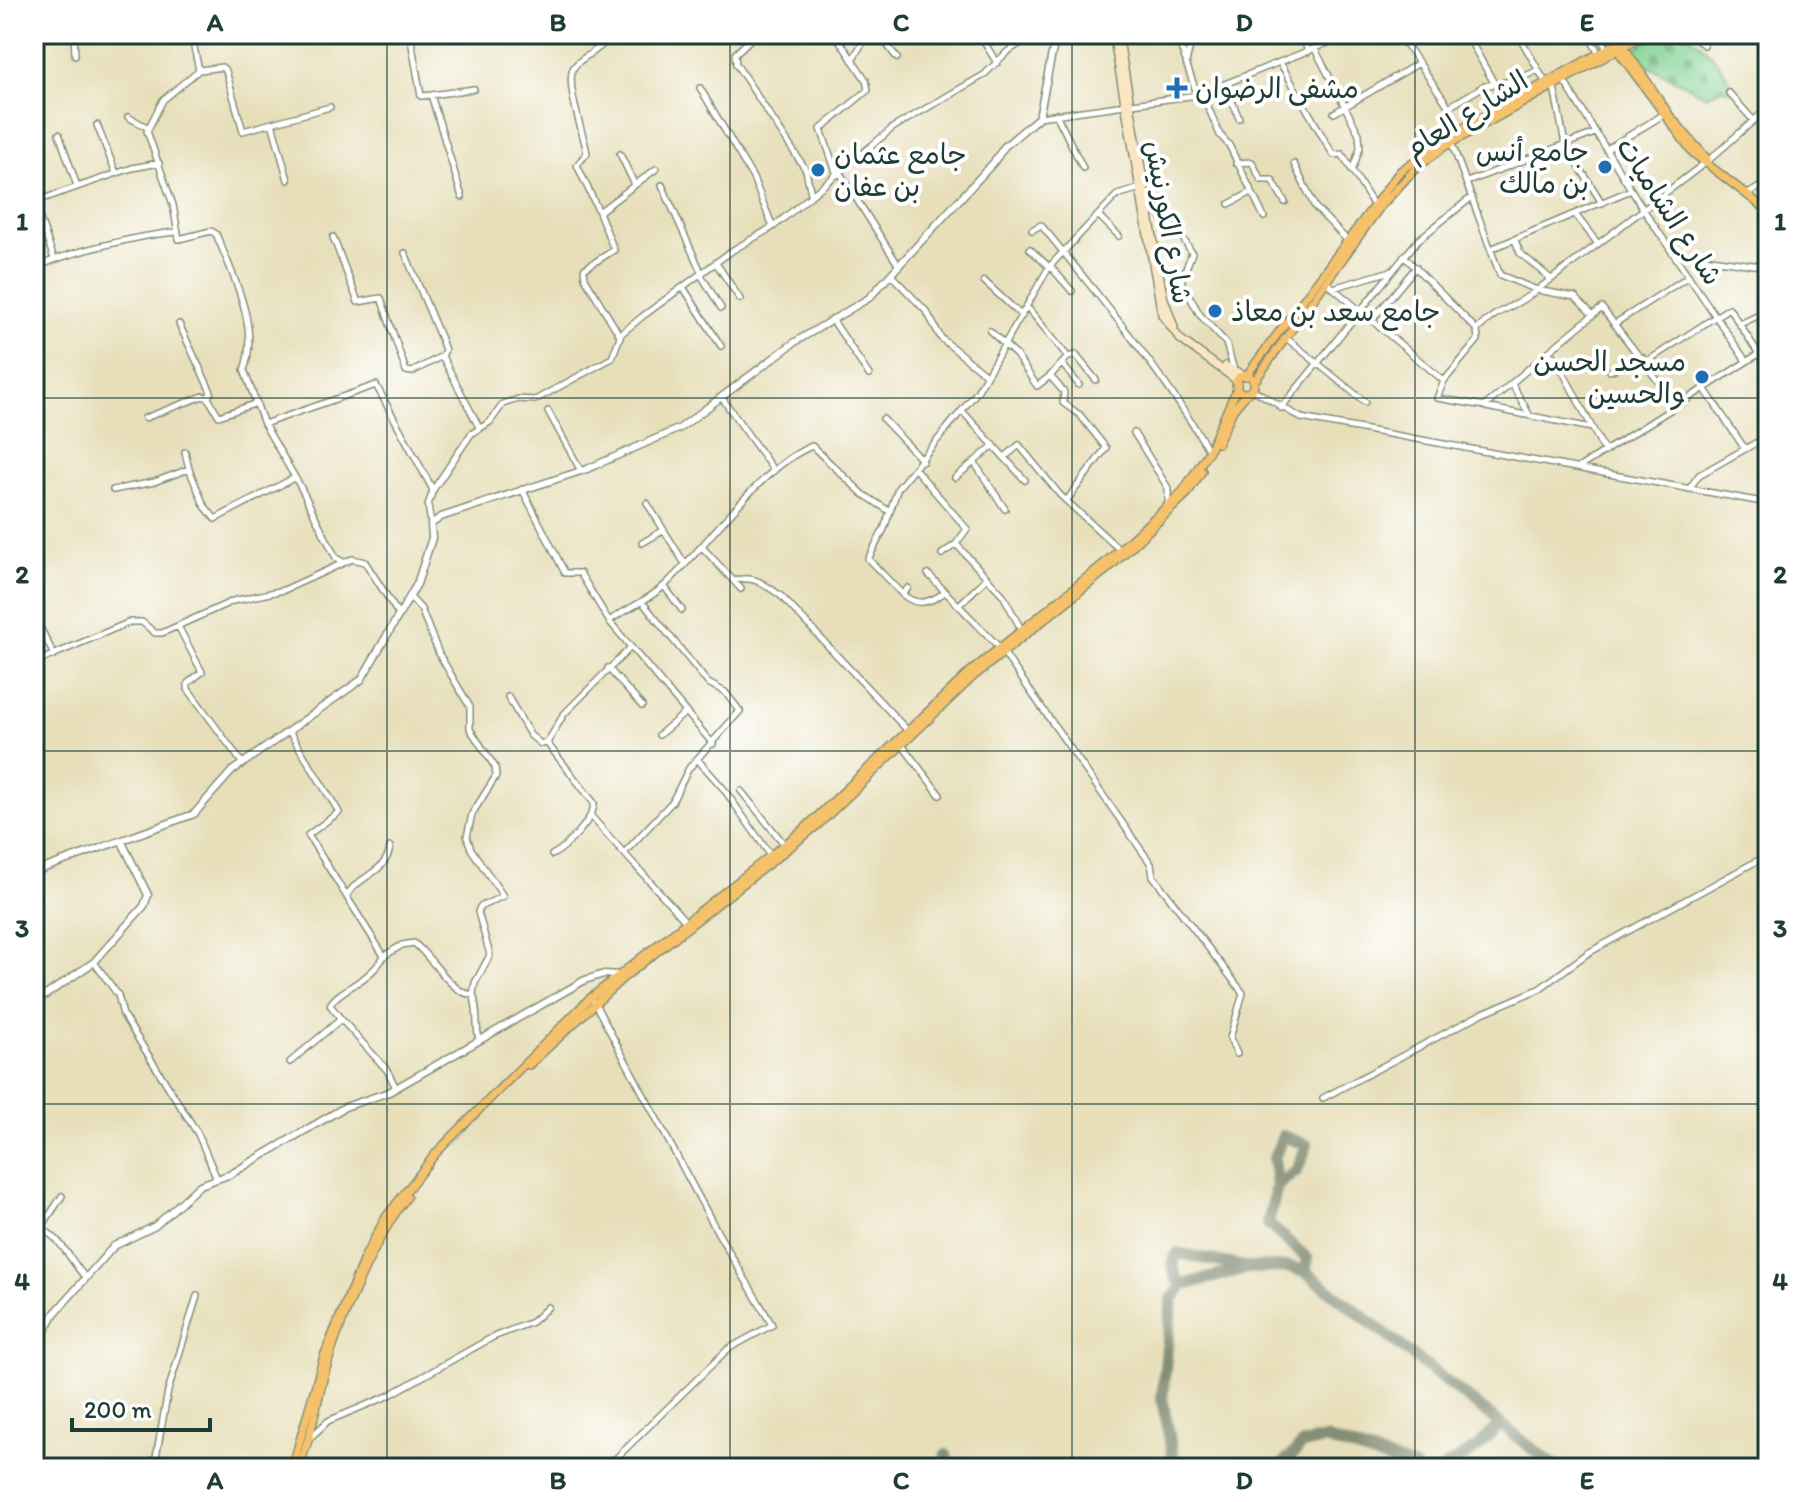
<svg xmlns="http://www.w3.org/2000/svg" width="1802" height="1502" font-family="Itim,'Playpen Sans Arabic',sans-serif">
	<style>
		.cemetery { fill: url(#cemetery-stones); stroke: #508762; stroke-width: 2 }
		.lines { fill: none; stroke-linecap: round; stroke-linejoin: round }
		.taxiway { stroke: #838e77; stroke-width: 12 }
		.minor-casing { stroke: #838e77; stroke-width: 8 }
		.tertiary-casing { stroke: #838e77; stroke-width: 9 }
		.secondary-casing { stroke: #838e77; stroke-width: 10 }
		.primary-casing { stroke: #838e77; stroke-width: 10 }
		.minor { stroke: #fff; stroke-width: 5 }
		.tertiary { stroke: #fff; stroke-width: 6 }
		.secondary { stroke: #fbe6c4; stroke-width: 7 }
		.primary { stroke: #f5c16b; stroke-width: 7 }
		.grid { fill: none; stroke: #1f3d34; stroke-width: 2; stroke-opacity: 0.55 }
		.poi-dot { fill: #1f6fb2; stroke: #fff; stroke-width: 3 }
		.labels { text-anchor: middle; stroke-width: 8; stroke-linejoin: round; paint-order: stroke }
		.poi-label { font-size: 28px; fill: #1f3d34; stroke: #fff; text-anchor: start }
		.street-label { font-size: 28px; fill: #1f3d34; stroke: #fff }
		.neatline { fill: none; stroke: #1f3d34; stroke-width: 3 }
		.grid-label { font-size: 26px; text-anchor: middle; font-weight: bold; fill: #1f3d34 }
	</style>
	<defs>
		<pattern id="cemetery-stones" width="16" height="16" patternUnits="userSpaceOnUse" patternTransform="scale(2)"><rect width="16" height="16" fill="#81d191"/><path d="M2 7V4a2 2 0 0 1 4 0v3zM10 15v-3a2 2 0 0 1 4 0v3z" fill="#69ab77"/></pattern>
	</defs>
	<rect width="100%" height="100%" fill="#fff"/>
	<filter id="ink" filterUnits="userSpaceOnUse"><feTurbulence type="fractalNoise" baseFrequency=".0125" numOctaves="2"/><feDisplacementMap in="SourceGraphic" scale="16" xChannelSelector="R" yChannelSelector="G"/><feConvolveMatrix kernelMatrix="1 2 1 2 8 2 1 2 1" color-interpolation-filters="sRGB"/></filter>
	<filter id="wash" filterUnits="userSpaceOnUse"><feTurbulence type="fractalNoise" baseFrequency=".006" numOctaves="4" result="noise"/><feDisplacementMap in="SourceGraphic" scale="32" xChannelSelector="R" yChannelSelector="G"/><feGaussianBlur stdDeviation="1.8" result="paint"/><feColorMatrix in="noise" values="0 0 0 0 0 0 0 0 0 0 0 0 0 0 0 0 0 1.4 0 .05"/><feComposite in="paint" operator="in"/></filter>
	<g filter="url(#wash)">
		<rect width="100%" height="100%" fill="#e7dfba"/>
		<path class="cemetery" d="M1662,34C1667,34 1676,33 1682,34C1701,39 1730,72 1732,91L1721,89L1706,96L1644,64L1633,49Z"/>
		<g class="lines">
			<path class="taxiway" d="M1283,1136L1307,1145L1297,1170L1277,1186L1274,1158Z
				M1277,1186L1268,1224L1307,1258L1306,1272
				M1183,1285C1173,1278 1170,1262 1178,1253L1245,1267
				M946,1455L949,1468
				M1175,1468L1162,1398L1172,1299L1183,1285L1248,1268L1289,1267L1306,1272L1557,1468
				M1279,1468L1303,1444L1325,1439L1415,1468
				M1444,1468L1477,1448L1500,1424"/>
		</g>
	</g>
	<g filter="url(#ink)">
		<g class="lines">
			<defs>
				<path id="minor" d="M74,34L75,55
					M191,34L199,70L163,100L147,131L173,205L179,239L211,231L216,234C233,275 260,327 244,370L264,424L300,486L336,558L343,562
					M410,34L421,96L431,95L462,197
					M756,34L735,54L736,64L806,170L811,194
					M835,34L866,80L868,90L821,129L837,175
					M879,34L897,58
					M926,34L928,37
					M979,34L997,63
					M1176,34L1185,59
					M1193,34L1186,63L1197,94
					M1302,34L1308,52
					M1387,34L1406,44L1449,107V136L1500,275L1537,290L1709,160L1768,108
					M1477,34L1472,44L1494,83
					M1518,34L1547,85
					M1588,34L1599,54
					M1598,34L1608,50
					M1687,34L1704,45
					M1762,34L1768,44
					M1522,41L1535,34
					M1315,49L1359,134L1360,148L1352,171
					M852,60L868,34
					M1281,64L1328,146L1334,155L1342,154L1373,204
					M200,70L222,67L226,71L243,131L272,123L288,180
					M1564,81L1643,209L1746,361
					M1225,85L1239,118
					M1554,87L1565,144L1602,203
					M700,88L753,178L773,227
					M1202,93L1220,135L1229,145L1264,217
					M1729,93L1754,121
					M431,95L474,89
					M1449,107L1484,86L1517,80L1538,70
					M1334,113L1419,63
					M1056,114L1083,168
					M128,117L147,127
					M1039,117L1197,95L1350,34
					M272,123L330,107
					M97,125L116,173
					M59,134L77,186
					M1607,149L1663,115
					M620,154L634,183
					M1236,163L1252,162L1261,180H1272L1285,202
					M1294,164L1315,207L1346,239
					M840,173L899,266
					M1467,182L1595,133
					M662,185L702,274
					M1748,194L1768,182
					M34,202L132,168L159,163
					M34,202L54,259
					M1229,204L1250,193
					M1150,207L1179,232L1192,253L1181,281L1200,315L1226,343L1234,370
					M599,212L577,165L587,153C584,135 564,82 574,67C581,57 595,53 604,43L603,34
					M1575,214L1598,244
					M1099,216L1119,236
					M1032,230L1041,225C1101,298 1161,370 1209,451
					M333,237L358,302L381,298L406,371L412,372L442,356L480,429
					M1515,240L1520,253L1551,279
					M1030,249L1049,267
					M1491,249L1631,190
					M405,253L441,339L445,350L442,356
					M1675,254L1768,267
					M1404,256L1477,330
					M716,263L740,299
					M1050,266L1072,291
					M34,269C61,253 146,234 178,232
					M701,275L721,308
					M892,276L927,312L941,338L986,375
					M984,281L1022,316
					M1326,282L1444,381
					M683,287L721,346
					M1333,288L1391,271
					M1027,307L1068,357L1050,376L1064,392L1063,403L1080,415L1106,448L1067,500
					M832,319L869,375
					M1372,320L1416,267
					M179,324L211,392L208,398
					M1614,324L1689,276
					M1740,324L1768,311
					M990,331L1016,355L1037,386L1050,376
					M620,336L585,278L584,269L614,250L599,212L656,169
					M1285,337L1365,402
					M1547,353L1593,315
					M1068,357L1076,355L1096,380
					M1646,362L1729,308L1768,368
					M1063,365L1079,385
					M1610,371L1642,357
					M1512,384L1530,416
					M1704,388L1745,449
					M1252,389L1301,418L1768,503
					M722,398L774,471
					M1486,407L1592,428
					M1281,408L1418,240L1472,197
					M548,411L581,471
					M963,412L1025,480
					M145,418L203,396L208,398L219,416L257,403
					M883,419L923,461
					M264,424L376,385L433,490
					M1134,433L1168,488V504
					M994,445L974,462L1005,509
					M185,452L189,469
					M1605,452L1555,357L1547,353L1485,406L1437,398L1444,381L1478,340L1477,330C1496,309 1516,307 1537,290L1575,297L1593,315L1602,308L1677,406
					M1005,457L1019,445L1060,495L1120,550
					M1578,468L1768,348
					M915,469L967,529L956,544L942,554
					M955,478L974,462
					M522,489L565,573H580L609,621C627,608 648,601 665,585C707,546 760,467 812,446L863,494L889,511
					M1689,489L1699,475L1768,436
					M113,490L154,482L189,469L204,505L215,519L294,478
					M647,503L685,564
					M431,524L428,505L433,490L471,434L490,422L503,404L518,399L535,400L612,358L621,334L643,316L733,250L773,227L894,127L984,75L1007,52L1035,34
					M642,543L664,530
					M956,544L1003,595L1021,629
					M702,547L741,589
					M928,574L999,647
					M734,581C754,574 765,585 781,596L908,731
					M664,586L682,610
					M908,588L902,594L868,559L884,529L898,488L977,392L1049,267L1117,195L1141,188
					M902,594C917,607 930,603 945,592
					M410,597L421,609L439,654L470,707V729L495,767L496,776L472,814L467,837L471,849L503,896L480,907L478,912L490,955L475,983L473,994
					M959,605L986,579
					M34,615L54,655
					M609,621L713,744
					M178,626L202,672L188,683V689L243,764
					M1003,652L1151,864L1153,876L1243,993L1230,1038L1237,1054
					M34,663L130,622H142L155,633H162L233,601L284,590L352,559L365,562L399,615
					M608,668L642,706
					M508,697L530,735L541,744L547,743L594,803C594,819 567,847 552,855
					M290,733L339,812L308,835L384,956C370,982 338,989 330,1005L341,1019L290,1062
					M659,735L685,713
					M547,743L564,714L630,648
					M902,745L940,795
					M697,759L723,788L771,856
					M741,791L785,845
					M591,816C622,852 654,885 685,921
					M626,851L672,802L689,768L740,711L725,692L708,683L643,603
					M347,895C359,875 387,873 390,847
					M384,956L402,945L414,943C431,956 454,997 473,994C479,1013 475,1023 479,1040
					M94,962L118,995L123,1015L198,1134L217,1179
					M594,1002L718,1233L772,1325L728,1349L606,1468
					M341,1019L387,1070L396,1088
					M1323,1098L1483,1013L1539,989L1588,953L1768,855
					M34,1228C57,1228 72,1264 86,1278
					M41,1228L62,1196
					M310,1438L328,1421L388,1396L493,1337L532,1322L548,1307
					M154,1468L168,1391L197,1296"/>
				<path id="tertiary" d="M34,872L194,814L232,771L361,680L417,584L432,538L431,524L441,517L587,469L680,428L795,342L869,298L994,162L1004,147L1039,117L1056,34
					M34,1003L94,962L144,906L148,895L122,842
					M34,1350L55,1313L114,1246L155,1226L200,1185L231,1174L345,1107L389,1092L585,980L604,974L618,975"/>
				<path id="secondary" d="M1113,34L1162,315L1180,339L1235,379L1237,384
					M1118,34L1163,296L1174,327
					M1226,366L1245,376"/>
				<path id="primary" d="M1622,44L1670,116L1707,159
					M1615,47L1693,153L1768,211
					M1236 384a9 9 0 1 1 18 0a9 9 0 1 1-18 0Z
					M1246,376L1400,171L1449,136L1634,34
					M1254,382L1380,207L1414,170L1444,147L1646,34
					M1218,443L1233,410L1248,392
					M529,1065L622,979L818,825L974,676L1110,567L1187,494L1202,471
					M292,1468L324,1356L365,1256L386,1217L436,1153L589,999L804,829L970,672L1106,562L1163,510L1183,491L1209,451L1237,388
					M298,1468C312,1437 316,1404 325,1372C340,1320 374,1239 407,1197"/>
			</defs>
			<use href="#minor" class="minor-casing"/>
			<use href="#tertiary" class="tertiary-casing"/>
			<use href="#secondary" class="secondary-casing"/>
			<use href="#primary" class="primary-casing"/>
			<use href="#minor" class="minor"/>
			<use href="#tertiary" class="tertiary"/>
			<use href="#secondary" class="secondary"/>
			<use href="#primary" class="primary"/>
		</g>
	</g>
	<path class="grid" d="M387,34V1468M730,34V1468M1072,34V1468M1415,34V1468M34,398H1768M34,751H1768M34,1104H1768"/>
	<g class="poi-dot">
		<path d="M1173 76h8v8h8v8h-8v8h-8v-8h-8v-8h8z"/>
		<circle cx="1605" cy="167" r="8"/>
		<circle cx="818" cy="170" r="8"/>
		<circle cx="1215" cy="311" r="8"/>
		<circle cx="1702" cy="377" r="8"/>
	</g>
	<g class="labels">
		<g class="poi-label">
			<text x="1195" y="98">مشفى الرضوان</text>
			<text x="1589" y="161" text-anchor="end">جامع أنس<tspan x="1589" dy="32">بن مالك</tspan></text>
			<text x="834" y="164">جامع عثمان<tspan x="834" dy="32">بن عفان</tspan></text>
			<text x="1231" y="321">جامع سعد بن معاذ</text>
			<text x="1686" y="371" text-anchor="end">مسجد الحسن<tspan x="1686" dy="32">والحسين</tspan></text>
		</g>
		<g class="street-label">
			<text transform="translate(1466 114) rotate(-32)" y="10">الشارع العام</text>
			<text transform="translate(1670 211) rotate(57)" y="10">شارع الشاميات</text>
			<text transform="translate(1169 222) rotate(80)" y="10">شارع الكورنيش</text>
		</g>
	</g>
	<rect width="1802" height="1502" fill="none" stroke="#fff" stroke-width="88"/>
	<path d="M72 1418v12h138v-12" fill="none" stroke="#1f3d34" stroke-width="4"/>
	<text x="84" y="1418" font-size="24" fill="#1f3d34" stroke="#ffffff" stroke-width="6" paint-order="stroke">200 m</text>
	<rect x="44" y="44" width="1714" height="1414" class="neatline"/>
	<g class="grid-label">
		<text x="215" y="31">A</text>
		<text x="558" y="31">B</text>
		<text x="901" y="31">C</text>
		<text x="1244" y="31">D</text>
		<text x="1587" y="31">E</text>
		<text x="22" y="230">1</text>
		<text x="1780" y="230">1</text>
		<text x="22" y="583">2</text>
		<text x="1780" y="583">2</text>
		<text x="22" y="937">3</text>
		<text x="1780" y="937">3</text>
		<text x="22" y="1290">4</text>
		<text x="1780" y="1290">4</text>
		<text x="215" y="1489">A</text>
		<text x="558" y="1489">B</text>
		<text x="901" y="1489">C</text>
		<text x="1244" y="1489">D</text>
		<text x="1587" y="1489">E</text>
	</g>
</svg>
